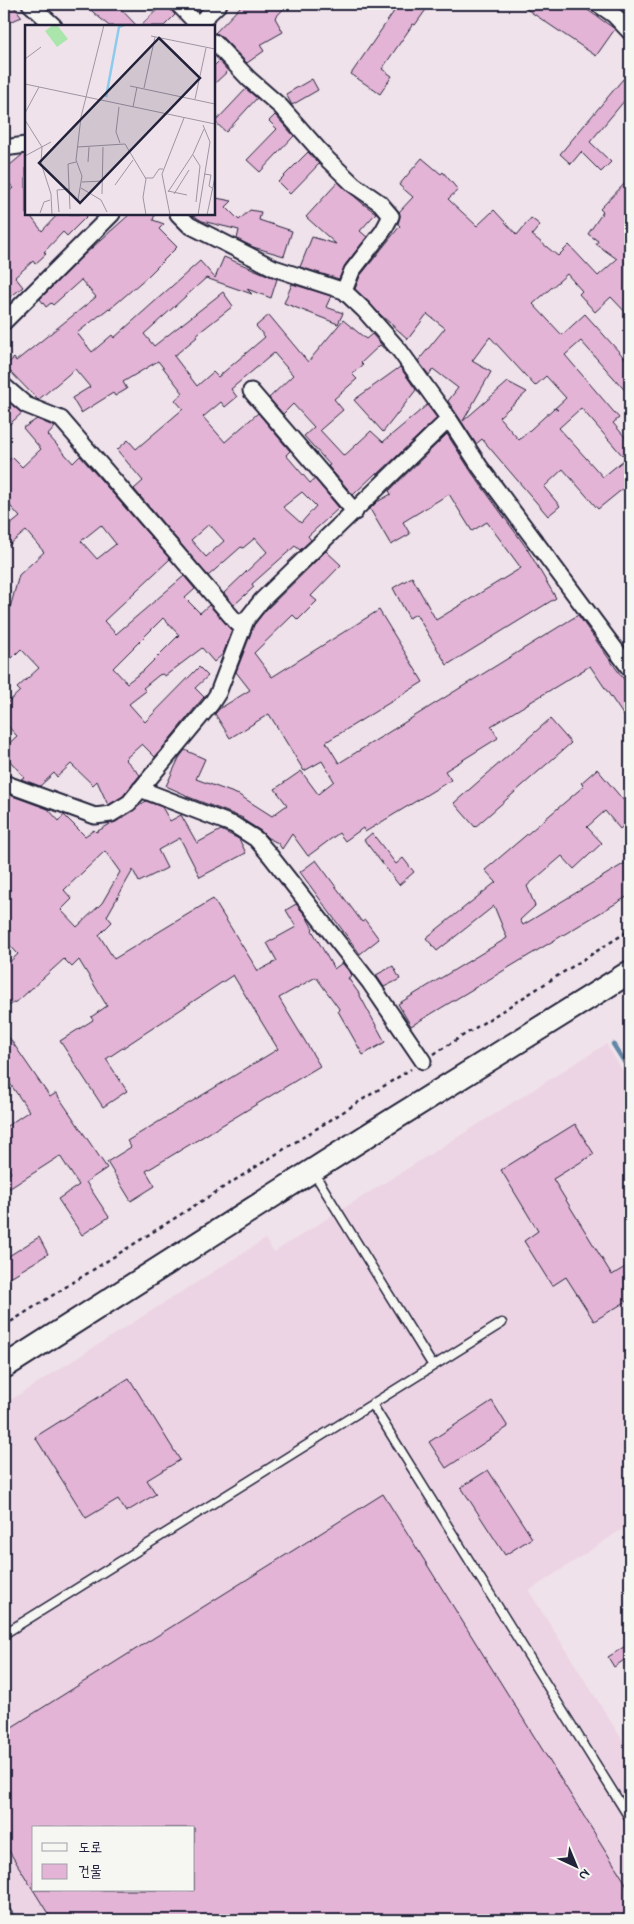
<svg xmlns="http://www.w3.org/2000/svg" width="634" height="1924" font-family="'Indie Flower','Poor Story',sans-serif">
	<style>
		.built { fill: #ecd4e4; fill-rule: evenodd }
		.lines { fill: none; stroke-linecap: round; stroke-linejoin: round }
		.stream { stroke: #6287a6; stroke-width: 4.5 }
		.building { fill: #e3b4d6; stroke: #22223b; fill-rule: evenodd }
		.lane-casing { stroke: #22223b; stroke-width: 11 }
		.street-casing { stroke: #22223b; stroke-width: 19 }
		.secondary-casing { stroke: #22223b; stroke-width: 26 }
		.path { stroke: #22223b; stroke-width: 2.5; stroke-dasharray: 4 4; stroke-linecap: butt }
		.lane { stroke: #f6f6f2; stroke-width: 8 }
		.street { stroke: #f6f6f2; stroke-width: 15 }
		.secondary { stroke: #f6f6f2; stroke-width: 22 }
		.inset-river { fill: none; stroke: #8dcbed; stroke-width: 2.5 }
		.inset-road { fill: none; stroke: #9e95a4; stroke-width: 1 }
		.view { fill: #22223b; fill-opacity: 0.15; stroke: #22223b; stroke-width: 2.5 }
		.inset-edge { fill: none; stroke: #22223b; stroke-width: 2.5 }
	</style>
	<rect width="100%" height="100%" fill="#f0e2ea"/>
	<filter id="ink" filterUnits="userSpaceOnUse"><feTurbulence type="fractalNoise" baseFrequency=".02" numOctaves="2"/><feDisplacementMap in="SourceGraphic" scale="10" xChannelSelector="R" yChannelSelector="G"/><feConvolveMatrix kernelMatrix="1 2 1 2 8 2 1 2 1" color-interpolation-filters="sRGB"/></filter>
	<g filter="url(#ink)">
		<path class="built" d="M606,1044L630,1082V1524L529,1591L630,1752V1920H4V1404L265,1239L274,1252ZM34,1828H194V1890H34Z"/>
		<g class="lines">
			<path class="stream" d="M613,1044L630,1071"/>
		</g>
		<path class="building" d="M4,4H12L22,17L4,24Z
			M84,4H116L137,26H109Z
			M163,4H169L171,10L175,15L164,26H140Z
			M243,4H288L275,18L283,32L260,45L264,51L247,63L221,36L215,33Z
			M399,4H430L415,25L413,24L382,69L392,76L380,94L351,74Z
			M519,4H579L615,29L596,56Z
			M219,61L228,71L214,84V66Z
			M312,79L318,90L292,105L286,94Z
			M623,79L630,85V94L590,142L611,162L601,172L581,152L571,164L560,154Z
			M246,89L257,98L226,132L215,122Z
			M275,115L294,136L260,172L247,160L277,129L269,121Z
			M308,152L319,164L290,194L278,182Z
			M26,154V214H29L42,231L58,214H89L67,236L63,232L44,252L46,254L35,264L33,261L15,277L23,287L4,302V195L13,188L4,176V170L22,155Z
			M422,158L441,174L443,172L458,190L448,199L477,226L494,210L517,235L531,218L540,225L532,235L558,256L569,245L598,276L617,259L596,244L598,241L588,234L603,212L600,209L630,178V317L611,297L595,312L579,294L582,291L567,274L533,304L562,335L585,314L630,364V396L581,341L565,355L619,418L613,423L630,443V448L622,455L581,408L559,428L603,477L630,455V483L598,509L563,469L544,487L560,506L548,516L482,439L476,444L448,401L458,388L433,369L429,375L418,361L445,328L427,314L408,339L382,316L355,289L360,276L400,226L398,224L400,216L399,212L413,197L399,185ZM490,337L535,386L546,376L566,398L555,408L558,410L554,408L519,440L499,417L527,392L508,382L463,421L491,372L472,361Z
			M338,182L362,203L376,213L360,231L367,237L345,265L339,279L300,267L312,237L336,244L306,217Z
			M214,195L216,198L232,201L226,207L239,220L250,210L261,212L259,220L292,231L284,256L253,247L237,239L239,230L202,221L191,214H214Z
			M130,214H155L153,220L164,224L159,229L177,247L148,276L110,309L109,308L77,333L92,352L112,335L114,338L200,261L215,278L224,257L277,279L271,298L247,289L252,294L206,278L144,334L154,346L223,292L233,306L196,335L197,337L174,356L197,386L213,372L218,377L265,337L256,326L269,315L308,362L343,320L366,339L372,334L387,351L380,345L361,363L363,365L352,374L357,379L334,399L343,410L320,430L344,456L371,431L383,442L427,405L437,418L377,475L376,473L353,495L328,466L330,465L304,436L314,427L293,404L283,414L269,398L293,375L274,353L231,389L237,397L225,407L221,402L203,417L225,442L258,413L290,451L286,455L310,483L315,479L339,508L308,536L311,540L300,550L295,546L252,584L254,587L234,605L224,593L267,552L255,538L243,548L241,547L208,576L134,489L143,481L117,450L128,440L136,449L183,409L175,400L183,393L158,361L123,382L127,389L115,396L113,393L81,413L72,398L90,387L75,369L38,400L5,366L14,358L16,361L96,297L81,280L53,305L51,303L46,307L40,299L84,255ZM302,492L316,506L301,523L283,507ZM209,524L224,541L206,557L191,540Z
			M292,284L331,296L326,307L343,313L338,324L284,303Z
			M400,367L416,390L383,432L354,400Z
			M4,398L22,413L4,429Z
			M37,419L55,427L48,435L73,463L80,456L170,559L104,621L116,634L184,576L195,589L185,598L200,613L209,605L232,630L223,654L214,662L202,648L165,676L162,674L159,675L143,688L146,691L129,704L145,722L199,667L208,676L195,688L204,697L203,698L155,757L142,744L125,759L140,775L123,796L108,805L97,781L93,785L71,764L57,777L54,773L40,786L21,779L24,777L4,754V748L17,736L4,722V706L20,691L17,688L39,668L21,649L4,666V630L19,575L44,552L26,531L4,549V530L20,517L4,499V465L12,457L22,467L41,449L23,428ZM101,525L116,544L97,559L81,541ZM163,618L179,635L144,670L127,683L113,668Z
			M447,434L472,473L526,547L556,598L447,665L416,614L409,618L393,588L412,577L436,620L521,568L487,522L472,531L449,494L403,522L410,534L391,545L370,509L377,502L391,494L389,491Z
			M326,551L341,565L311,596L317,601L298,620L293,615L254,653L272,677L379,610L423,682L326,742L339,763L578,615L630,688V725L590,666L491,726L498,738L445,771L451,780L365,832L363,828L345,841L339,833L308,856L292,834L282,849L278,843L268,838L261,831L242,819L243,818L186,796V795L166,786L179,758L185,750L205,759L196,779L239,795L272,816L287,805L275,789L301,771L318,794L334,781L322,761L304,771L269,714L230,738L215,714L219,709L250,690L236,672L254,625L265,611Z
			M550,719L571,743L475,827L454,803Z
			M597,769L630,808V820L620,829L605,811L587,827L602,843L574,869L562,856L527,886L535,906L520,920L523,925L630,860V895L411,1026L398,1004L507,938L494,906L437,951L426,938L496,882L485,870L584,786L581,783Z
			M7,794L48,809L59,821L64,815L85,836L94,830L96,832L110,824L116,822L146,801L162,807L170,821L181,815L197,843L221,830L239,839L246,853L200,877L180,838L158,850L167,868L139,882L133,870L107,916L112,922L99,935L114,959L213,899L258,971L277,961L267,943L296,927L286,910L296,904L306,916L313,929L312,930L334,969L342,963L352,975L348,978L358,992L385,1042L363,1055L338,1011L340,1010L316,977L279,998L320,1066L146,1171L155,1186L131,1201L107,1162L131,1147L127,1141L278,1049L233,975L106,1059L127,1091L103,1107L60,1041L93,1020L91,1017L107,1006L79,960L72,967L64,959L20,999L4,1009V967L18,954L4,939V797ZM105,851L120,872L102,903L77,927L61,910L72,899L64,890Z
			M372,833L396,864L403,858L414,872L399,885L364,840Z
			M316,860L362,922L365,920L379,939L360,954L300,872Z
			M393,966L400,979L384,987L376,975Z
			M4,1030L50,1097L56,1093L107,1168L86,1182L109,1217L82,1235L58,1199L79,1185L60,1156L4,1192V1177L11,1173L4,1161V1128L29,1111L4,1075Z
			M575,1124L594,1154L553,1179L612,1275L630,1264V1299L594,1321L566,1277L552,1286L524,1241L538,1231L501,1170Z
			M39,1237L48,1254L4,1281V1259Z
			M129,1378L180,1460L147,1480L156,1494L126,1512L118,1499L86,1518L35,1437Z
			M492,1401L508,1427L446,1468L429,1442Z
			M488,1470L532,1538L505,1555L461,1487Z
			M383,1494L630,1890V1910L615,1920H52L4,1843V1732ZM34,1828H194V1890H34Z
			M630,1643V1656L614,1667L608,1657Z"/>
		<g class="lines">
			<defs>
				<path id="lane" d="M314,1173L433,1366
					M372,1404L630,1819
					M4,1634L502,1323
					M4,1909L11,1920"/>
				<path id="street" d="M30,4L54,26
					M178,4L199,26
					M598,4L614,15L630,32
					M197,25L219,4
					M214,42L249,79L281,107L327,159L354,185L380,203L391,216L383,231L352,271L344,291
					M4,148L26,145
					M178,214L189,225L274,268L344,291L364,310L400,351L449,419L480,467L630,669
					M4,322L112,214
					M4,386L26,405L61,419L237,623L246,620
					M251,391L355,512
					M4,783L95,816L111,814L129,803L211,704L218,693L246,620L262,600L449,419
					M140,789L234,825L256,839L269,854L370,983L423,1061"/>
				<path id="secondary" d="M4,1367L373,1132L630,972"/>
			</defs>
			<use href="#lane" class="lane-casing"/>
			<use href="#street" class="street-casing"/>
			<use href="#secondary" class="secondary-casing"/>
			<path class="path" d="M434,1054L630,930
				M4,1326L411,1069"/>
			<use href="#lane" class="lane"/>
			<use href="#street" class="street"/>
			<use href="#secondary" class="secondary"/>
		</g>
	</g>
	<g transform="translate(25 25)">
		<rect width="190" height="190" fill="#f0e2ea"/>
		<path d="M28,0H32L43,14L32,22L20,6Z" fill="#aae6ac"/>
		<path class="inset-river" d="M81,72L94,2L99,0"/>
		<path class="inset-road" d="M126,11L190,24M0,34L16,22M0,59L190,99M105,61L190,79M119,63L130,12M170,74L181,23M94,82L91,107L95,118M108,82L112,62M0,88L14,62M0,95L17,122L16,138L26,169L27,190M52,122L100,119L121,154L118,172L121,190M168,130L175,141L171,177M0,131L26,117M63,137L64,122M179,149L186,150L184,161L187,163M120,153H128L134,144H138M57,157L78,156M90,160L108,135M56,163L76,175L82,187M143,166L162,170M143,167L168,129L179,104M77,169L78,122M149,169L164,145M53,175L57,151L51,135L56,92L79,0M45,184L43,139L51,137M34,187L32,165L44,164M15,188L19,177L25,175M145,190L137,149L159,93M173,190L185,117L178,100M182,190L190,152"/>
		<path class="view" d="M134,13L175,53L55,178L14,138Z"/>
		<rect width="190" height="190" class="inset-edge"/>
	</g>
	<rect width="634" height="1924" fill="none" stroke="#f6f6f2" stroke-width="20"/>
	<rect x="10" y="10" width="614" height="1904" fill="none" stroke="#22223b" stroke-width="2" filter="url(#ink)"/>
	<rect x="32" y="1826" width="162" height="65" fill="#f6f6f2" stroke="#a1a1a9"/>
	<rect x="42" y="1843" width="25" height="8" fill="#f6f6f2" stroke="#a1a1a9"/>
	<text x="78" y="1852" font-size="15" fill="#22223b">도로</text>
	<rect x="42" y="1864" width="25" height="15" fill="#e3b4d6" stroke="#a1a1a9"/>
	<text x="78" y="1876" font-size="15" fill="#22223b">건물</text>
	<g transform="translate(576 1866) rotate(136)" stroke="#f6f6f2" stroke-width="4" paint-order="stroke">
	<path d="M0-4L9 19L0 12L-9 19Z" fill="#22223b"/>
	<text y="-8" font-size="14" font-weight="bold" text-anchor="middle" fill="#22223b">N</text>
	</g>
</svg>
